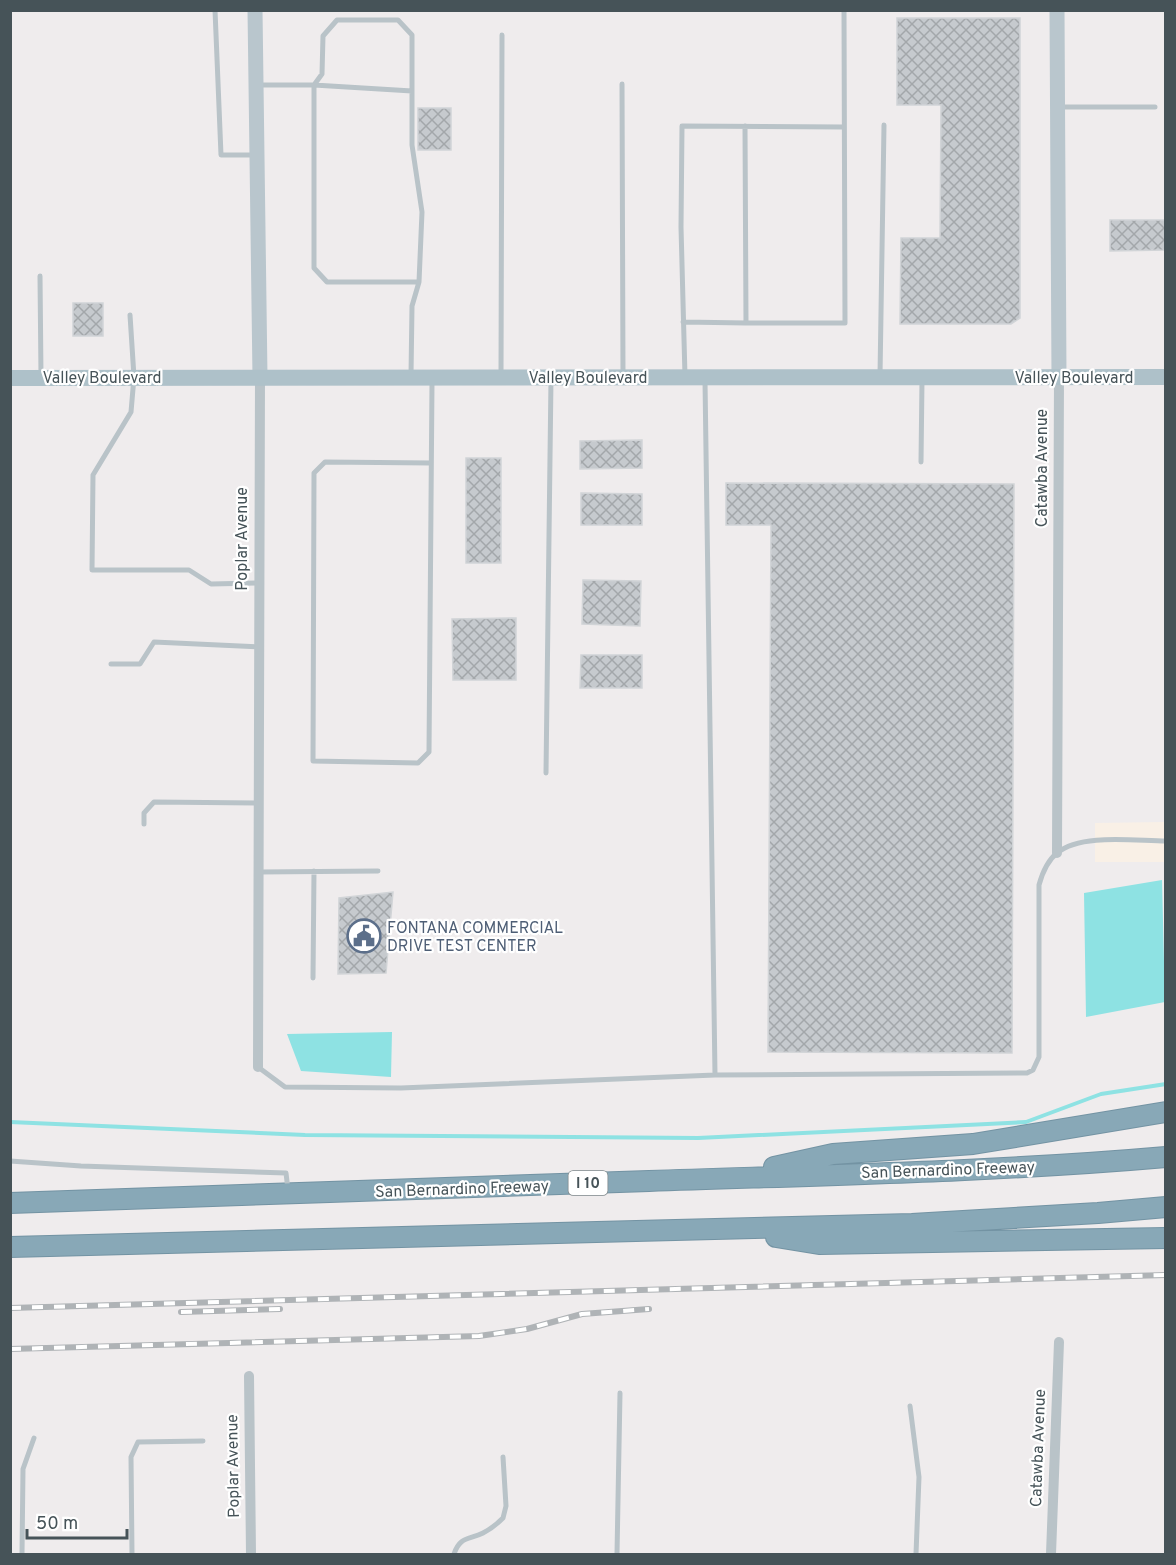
<svg xmlns="http://www.w3.org/2000/svg" width="1176" height="1565" font-family="Overpass,sans-serif">
	<style>
		.commercial { fill: #f9f0e6 }
		.water { fill: #8ee2e3 }
		.lines { fill: none; stroke-linecap: round; stroke-linejoin: round }
		.stream { stroke: #8ee2e3; stroke-width: 4 }
		.building { fill: url(#building-cross-hatch); stroke: #d1d4d7; stroke-width: 1.5 }
		.highway-casing { stroke: #7393a3; stroke-width: 22 }
		.lane { stroke: #b9c3c8; stroke-width: 5 }
		.street { stroke: #b9c3c8; stroke-width: 10 }
		.secondary { stroke: #b9c6cd; stroke-width: 15 }
		.primary { stroke: #aec1c9; stroke-width: 16 }
		.highway { stroke: #88a8b7; stroke-width: 20 }
		.rail-casing { stroke: #afb3b6; stroke-width: 6 }
		.rail { stroke: #fff; stroke-width: 4; stroke-dasharray: 11; stroke-linecap: butt }
		.labels { text-anchor: middle; stroke-width: 4.5; stroke-linejoin: round; paint-order: stroke }
		.shield { fill: #fff; stroke: #7e878a; stroke-width: 1.5 }
		.shield-label { font-size: 15px; font-weight: bold; fill: #465358 }
		.street-label { font-size: 16px; fill: #465358; stroke: #fff }
		.service-label { font-size: 16px; fill: #4e5e75; stroke: #fff; text-anchor: start }
	</style>
	<defs>
		<pattern id="building-cross-hatch" width="8" height="8" patternUnits="userSpaceOnUse" patternTransform="scale(1.5)"><rect width="8" height="8" fill="#c6cace"/><path d="M0 0l8 8M0 8l8-8" fill="none" stroke="#a3a7aa"/></pattern>
	</defs>
	<rect width="100%" height="100%" fill="#efeced"/>
	<path class="commercial" d="M1165,822V862H1095V823Z"/>
	<path class="water" d="M1162,880L1165,1002L1086,1017L1084,893Z
		M392,1032L391,1077L301,1071L287,1034Z"/>
	<g class="lines">
		<path class="stream" d="M10,1122L305,1135L698,1138L1026,1122L1101,1094L1166,1084"/>
	</g>
	<path class="building" d="M897,18H1020V318L1011,324H900L901,238H940L941,105H897Z
		M418,108H451V150H418Z
		M1110,220H1166V250L1110,251Z
		M73,303H103V336H73Z
		M642,440V468L580,469V441Z
		M466,458H501V563H466Z
		M726,483L1014,484L1012,1053L768,1052L771,525H726Z
		M581,493L642,494V525H581Z
		M583,580L641,581L640,626L582,624Z
		M516,618V680H453L452,619Z
		M581,655H642V688H580Z
		M393,892L386,973L338,974L339,898Z"/>
	<g class="lines">
		<defs>
			<path id="highway" d="M774,1167L833,1154L973,1144L1166,1112
				M10,1203C223,1196 436,1188 649,1181C821,1175 994,1172 1166,1157
				M776,1237L819,1244L1166,1238
				M10,1247L912,1224L1098,1213L1166,1207"/>
		</defs>
		<use href="#highway" class="highway-casing"/>
		<path class="lane" d="M215,10L221,155H256
			M622,84L623,375
			M258,85H314L412,91
			M1060,107H1155
			M745,126L746,323H845L844,10
			M40,276L41,376
			M130,315L134,377L131,412L93,475L92,570H189L211,584L259,583
			M683,322L746,323
			M411,375L412,306L419,282L422,212L412,145V35L398,20H337L323,36L322,74L314,85V268L327,282H419
			M501,375L502,35
			M685,376L681,227L682,126L844,127
			M880,376L884,125
			M705,381L715,1075
			M921,462L922,380
			M431,463L325,462L314,473L313,761L418,763L429,752L432,382
			M111,664H140L154,642L259,647
			M546,773L551,379
			M144,824V813L154,802L259,803
			M259,872L378,871
			M313,978L314,871
			M258,1067L285,1087L401,1088L715,1075L1027,1073L1033,1070L1039,1057V885C1042,874 1047,861 1057,853C1081,833 1135,841 1166,841
			M10,1161L81,1166L286,1173L288,1190
			M910,1406L919,1477L916,1554
			M22,1554L23,1469L34,1438
			M132,1554L131,1457L138,1442L203,1441
			M454,1554C460,1536 469,1540 483,1533C491,1529 497,1524 503,1518L506,1506L503,1457
			M617,1554L620,1393"/>
		<path class="street" d="M1057,853L1059,378
			M258,1067L260,377
			M249,1376L251,1554
			M1051,1554L1059,1342"/>
		<path class="secondary" d="M255,10L260,377
			M1057,10L1059,378"/>
		<path class="primary" d="M10,378L1166,377"/>
		<use href="#highway" class="highway"/>
		<defs>
			<path id="rail" d="M10,1308L1166,1275
				M181,1312L280,1309
				M10,1349L479,1336L527,1329L582,1314L649,1309"/>
		</defs>
		<use href="#rail" class="rail-casing"/>
		<use href="#rail" class="rail"/>
	</g>
	<defs>
		<symbol id="civic-ring" viewBox="-11 -11 22 22"><circle r="9.5" fill="#fff" stroke="#5c6f8a" stroke-width="1.5"/><path d="M-.6-6.5H3V-4.5H.6V-3L4-1V1h2V6H-6V1h2V-1L-.6-3ZM-1.2 2.5V6h2.4V2.5Z" fill="#5c6f8a"/></symbol>
	</defs>
	<g fill-rule="evenodd">
		<use href="#civic-ring" x="345" y="917" width="38" height="38"/>
	</g>
	<g class="labels">
		<rect class="shield" x="568.5" y="1171" width="39" height="24" rx="4.5"/>
		<g class="shield-label">
			<text x="588" y="1188">I 10</text>
		</g>
		<g class="street-label">
			<text x="102" y="383">Valley Boulevard</text>
			<text x="588" y="383">Valley Boulevard</text>
			<text x="1074" y="383">Valley Boulevard</text>
			<text transform="translate(1041 468) rotate(-90)" y="6">Catawba Avenue</text>
			<text transform="translate(241 539) rotate(-90)" y="6">Poplar Avenue</text>
			<text transform="translate(948 1169) rotate(-2)" y="6">San Bernardino Freeway</text>
			<text transform="translate(462 1188) rotate(-2)" y="6">San Bernardino Freeway</text>
			<text transform="translate(1037 1448) rotate(-88)" y="6">Catawba Avenue</text>
			<text transform="translate(232 1466) rotate(-91)" y="6">Poplar Avenue</text>
		</g>
		<g class="service-label">
			<text x="387" y="933">FONTANA COMMERCIAL<tspan x="387" dy="18">DRIVE TEST CENTER</tspan></text>
		</g>
	</g>
	<rect width="1176" height="1565" fill="none" stroke="#465358" stroke-width="24"/>
	<path d="M27 1529v9h100v-9" fill="none" stroke="#465358" stroke-width="3"/>
	<text x="36" y="1529" font-size="18" fill="#465358" stroke="#ffffff" stroke-width="4.5" paint-order="stroke">50 m</text>
</svg>
